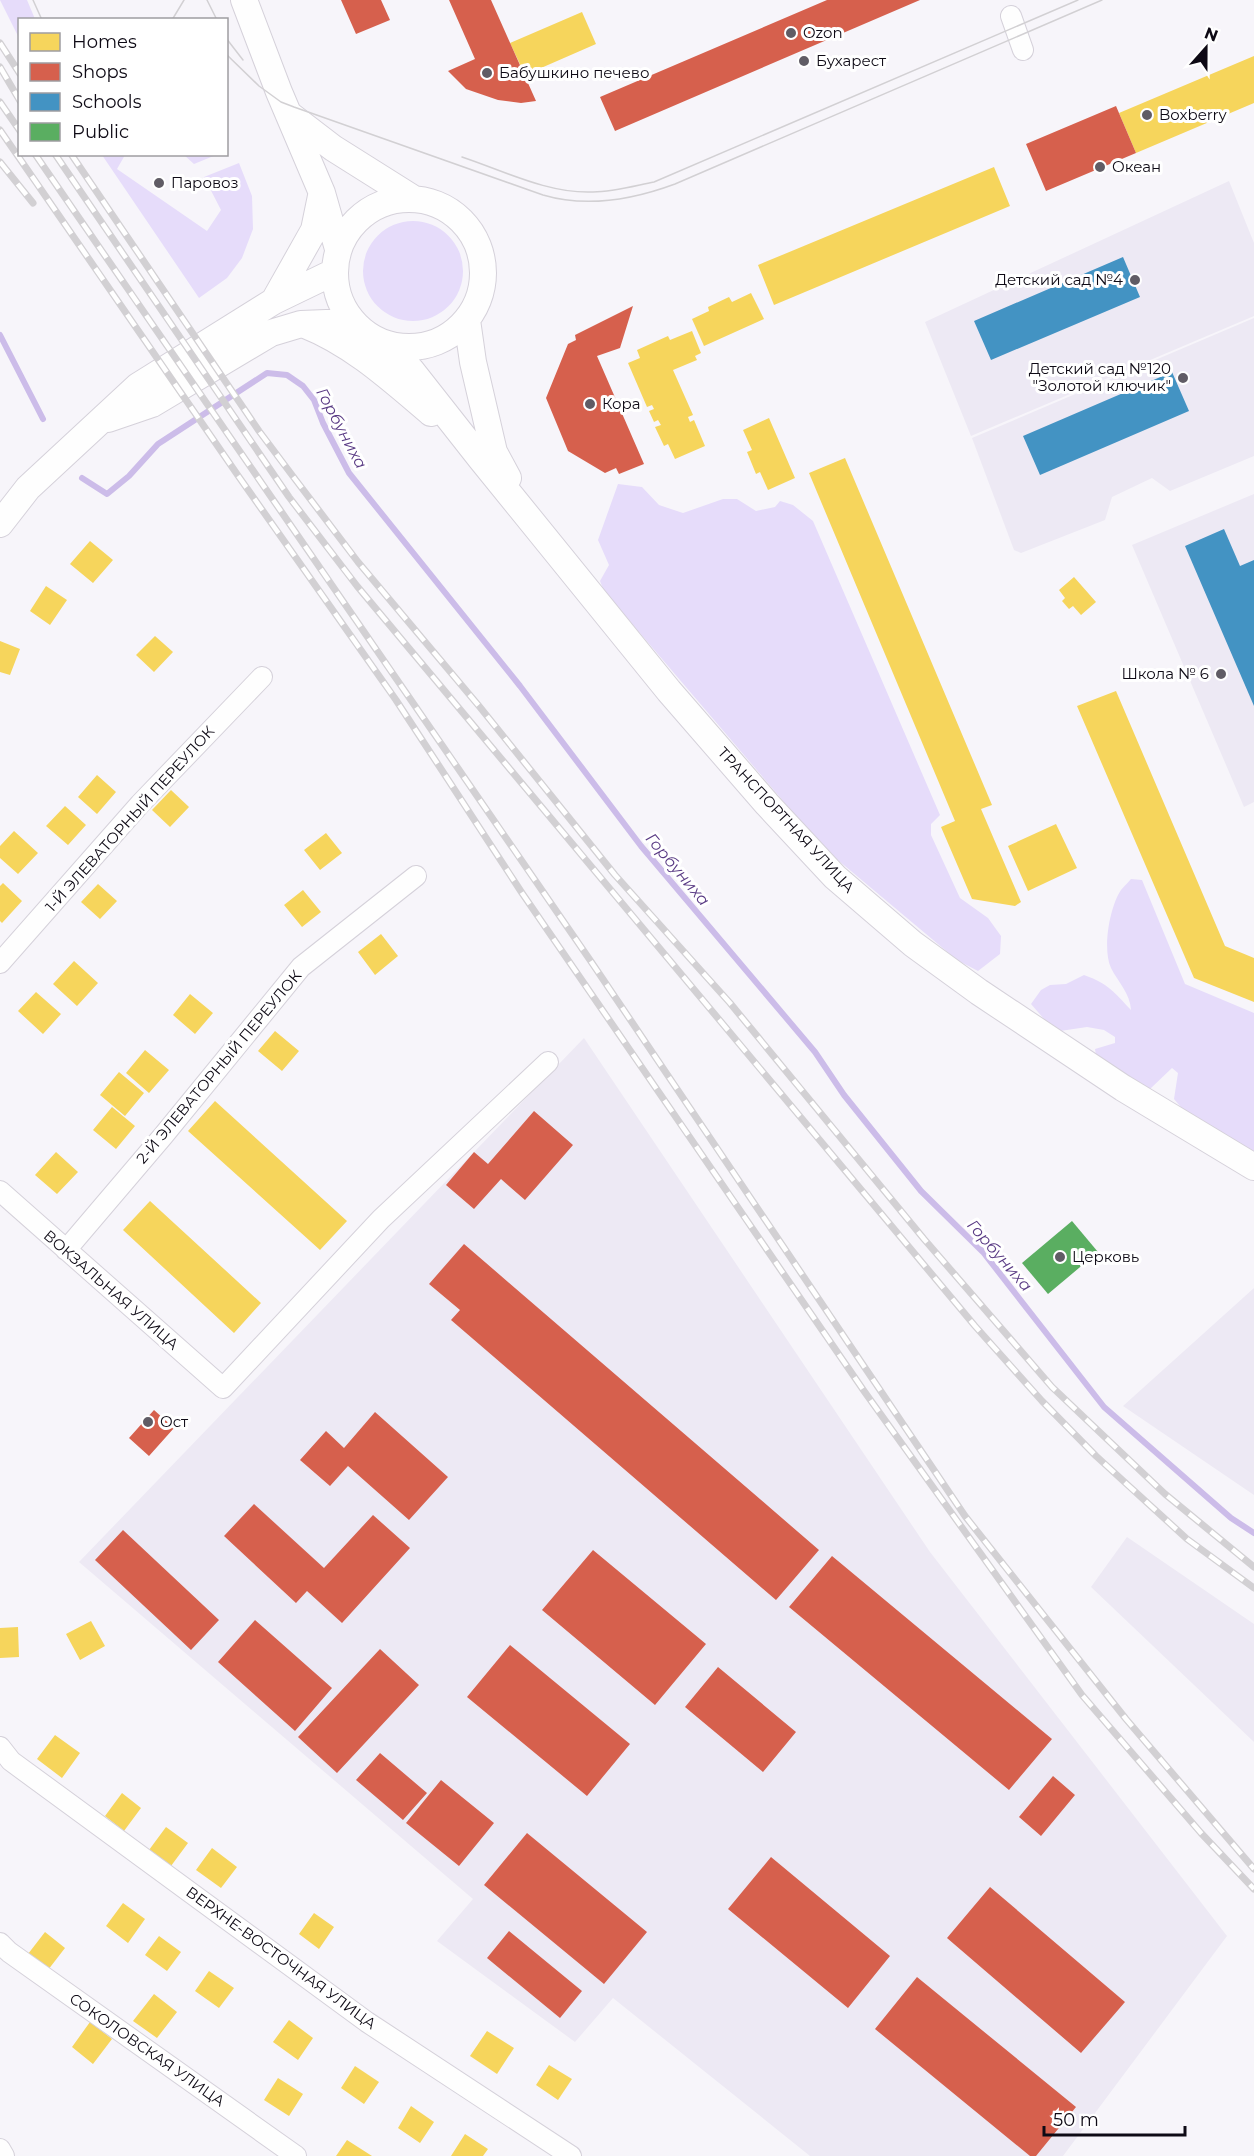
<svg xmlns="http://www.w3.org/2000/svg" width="1254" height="2156" font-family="Montserrat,sans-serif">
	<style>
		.built { fill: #ede9f4 }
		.green { fill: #e6dcfa }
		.homes { fill: #f6d55c }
		.shops { fill: #d6604d }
		.schools { fill: #4393c3 }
		.public { fill: #5aae61 }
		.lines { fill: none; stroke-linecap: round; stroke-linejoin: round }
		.stream { stroke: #ccbce9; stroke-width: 6 }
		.minor-casing { stroke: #d5d1da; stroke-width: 22 }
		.major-casing { stroke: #d5d1da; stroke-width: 28 }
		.minor { stroke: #fefefe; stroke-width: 20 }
		.major { stroke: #fefefe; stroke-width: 26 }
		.tram { stroke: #d2d0d3; stroke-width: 1.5 }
		.rail-casing { stroke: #d2d0d3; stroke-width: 7 }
		.rail { stroke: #fff; stroke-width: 4.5; stroke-dasharray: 14; stroke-linecap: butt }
		.poi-dot { fill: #605c65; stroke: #fff; stroke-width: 2 }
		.labels { text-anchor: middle; stroke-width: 6; stroke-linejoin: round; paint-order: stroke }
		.poi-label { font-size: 15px; fill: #0e0a15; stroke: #fff; text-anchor: start }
		.street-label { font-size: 15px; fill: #0e0a15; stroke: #fff }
		.water-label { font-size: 16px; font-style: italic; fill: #593a84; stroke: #fff }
	</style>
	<rect width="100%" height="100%" fill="#f7f5fa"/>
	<path class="built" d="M1229,181L1254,243V316L971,436L925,322Z
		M1254,318V456L1170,491L1152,478L1112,497L1105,520L1021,553L1014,550L972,438Z
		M1254,494V802L1244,807L1132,545Z
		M584,1038L930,1552L1227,1936L1063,2156H810L613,1998L575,2042L437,1941L473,1899L79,1562Z
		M1254,1288V1495L1123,1406Z
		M1127,1537L1254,1624V1742L1091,1587Z"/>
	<path class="green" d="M0,0H27L35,19L20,20L19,38Z
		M102,155H125L117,169L207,231L221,210L204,177L239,163L252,196L253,229L242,258L227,278L199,298Z
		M184,155H216L194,164Z
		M363 271a50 50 0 1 1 100 0a50 50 0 1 1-100 0Z
		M618,484L642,487L659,505L683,513L723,499H737L756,511L775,507L780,501L793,505L813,521L940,815L931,824V835L960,898L988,918L1001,936L1000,954L978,971L957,960L839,861L796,816L604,591L600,581L609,565L598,540Z
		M1131,879L1142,880L1185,984L1254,1013V1157L1185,1112L1174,1099L1178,1073L1172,1068L1151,1088L1143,1090L1096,1055L1095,1049L1115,1043V1037L1104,1030L1087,1027L1060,1031L1051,1027L1031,1004L1041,990L1050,985L1066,984L1084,975C1109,984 1114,992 1131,1010C1130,993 1118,982 1111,968C1102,949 1110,906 1121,890C1124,886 1128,883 1131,879Z"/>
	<path class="homes" d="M582,12L596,44L525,75L510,43Z
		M1254,56V103L1136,153L1119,113Z
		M994,167L1010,206L774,305L758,265Z
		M751,293L764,319L704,346L692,319L709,311L708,307L729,297L732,302Z
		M692,331L701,353L695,356L697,360L673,370L693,415L688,417L690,422L694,420L705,446L675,459L668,444L664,446L655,427L661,425L658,420L654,422L649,411L654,409L652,405L647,407L628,363L640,358L637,350L668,336L670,340Z
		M769,418L795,478L768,490L760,472L756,474L747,452L752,450L743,430Z
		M845,458L992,805L981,809L1021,902L1015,906L972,899L941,827L955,821L809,473Z
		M90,541L113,560L93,583L70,564Z
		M1074,577L1096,602L1081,615L1073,606L1069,609L1062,601L1065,598L1059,590Z
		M46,586L67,600L50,625L30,611Z
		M155,636L173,652L154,672L136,655Z
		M0,641L20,649L10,675L0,672Z
		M1116,691L1225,946L1254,958V1002L1194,978L1077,706Z
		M97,775L116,792L97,814L78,797Z
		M171,790L189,807L170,827L152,810Z
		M65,806L86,825L68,845L46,826Z
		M1056,824L1077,868L1028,891L1008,846Z
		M14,831L38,853L18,874L0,858V846Z
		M326,833L342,853L320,870L304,850Z
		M3,883L22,901L2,923L0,921V886Z
		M98,884L117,901L100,919L81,902Z
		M303,890L321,912L302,927L284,905Z
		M381,934L398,956L375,975L358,952Z
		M74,961L98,983L77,1006L53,984Z
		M36,992L61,1014L43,1034L18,1011Z
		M190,994L213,1013L195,1034L173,1015Z
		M275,1031L299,1051L282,1071L258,1051Z
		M145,1050L169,1070L149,1093L126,1073Z
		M119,1072L144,1093L125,1116L100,1095Z
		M215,1101L347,1221L320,1250L188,1131Z
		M112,1107L135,1126L116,1149L93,1130Z
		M56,1152L78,1172L57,1194L35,1175Z
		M150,1201L261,1303L234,1333L123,1230Z
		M91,1621L105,1646L80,1660L66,1634Z
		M18,1627L19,1657L0,1658V1628Z
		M55,1735L80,1753L62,1778L37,1759Z
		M122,1793L141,1808L124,1831L105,1816Z
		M166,1827L188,1843L171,1866L149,1850Z
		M212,1848L237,1867L221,1888L196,1870Z
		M123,1903L145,1919L128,1943L106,1926Z
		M314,1913L334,1927L319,1949L299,1934Z
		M45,1932L65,1948L48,1970L28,1954Z
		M159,1936L181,1952L167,1971L145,1955Z
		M209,1971L234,1988L219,2008L195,1991Z
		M154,1994L177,2012L157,2038L133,2021Z
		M289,2020L313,2038L298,2060L273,2042Z
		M90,2022L112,2039L93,2064L72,2047Z
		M487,2031L514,2048L497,2074L470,2056Z
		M549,2065L572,2079L558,2100L536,2085Z
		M355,2066L379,2082L364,2104L341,2088Z
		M278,2078L303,2094L289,2116L264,2100Z
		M411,2106L434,2122L420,2143L398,2128Z
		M465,2134L488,2149L483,2156H451Z
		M347,2140L372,2156H336Z"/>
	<path class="shops" d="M341,0H381L390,20L356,34Z
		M449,0H491L536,101L521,103L498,100L466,89L448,71L475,59Z
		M827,0H920L615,131L600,97Z
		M1116,106L1136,153L1046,191L1026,144Z
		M633,306L620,348L597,356L644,464L619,474L616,468L605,473L568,451L546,398L568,344L576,340L575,335Z
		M534,1111L573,1145L525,1200L501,1179L474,1209L446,1185L474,1152L488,1164Z
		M464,1244L819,1550L776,1600L451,1320L460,1310L429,1284Z
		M154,1410L174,1428L149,1456L129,1438Z
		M375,1412L448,1477L409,1520L348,1466L330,1486L300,1460L326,1431L344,1448Z
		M254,1504L324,1568L373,1515L410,1548L342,1623L307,1591L296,1603L224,1536Z
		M123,1530L219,1620L191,1650L95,1560Z
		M593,1550L706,1644L655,1705L542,1610Z
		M832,1556L1052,1739L1009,1790L789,1607Z
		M255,1620L332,1688L295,1731L218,1662Z
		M510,1645L630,1744L587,1796L467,1697Z
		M380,1649L419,1685L337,1773L298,1737Z
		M718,1667L796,1732L763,1772L685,1707Z
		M380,1753L427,1793L403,1820L356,1780Z
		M1053,1776L1075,1795L1041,1836L1019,1817Z
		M441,1780L494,1823L459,1866L406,1823Z
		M527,1833L647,1932L604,1984L484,1885Z
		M771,1857L890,1956L848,2008L728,1909Z
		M990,1887L1125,2002L1081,2053L947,1938Z
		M509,1931L582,1991L560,2018L487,1958Z
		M917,1977L1076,2107L1036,2156H1030L875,2029Z"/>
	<path class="schools" d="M1123,257L1140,297L991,360L974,321Z
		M1172,372L1189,411L1040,475L1023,436Z
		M1224,529L1240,566L1254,560V706L1185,546Z"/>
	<path class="public" d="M1072,1221L1098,1252L1048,1294L1022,1263Z"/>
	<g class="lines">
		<path class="stream" d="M0,335L43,419
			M82,478L107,494L129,476L158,444L267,373L287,375L303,386L314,400L323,423L349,473L520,686L641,846L815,1052L844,1095L921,1191L983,1252L1104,1407L1231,1518L1254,1533"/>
		<defs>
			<path id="minor" d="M1011,16L1023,50
				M0,963L140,804L262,677
				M0,1191L223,1388L381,1219L548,1062
				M66,1250L163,1136L301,967L416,876
				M0,1747L11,1761L367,2022L571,2156
				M0,1943L9,1952L296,2156
				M0,2149L4,2156"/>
			<path id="major" d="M244,0L279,92L322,193L338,249
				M290,115L333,148L414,199
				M335 273a74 74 0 1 1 148 0a74 74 0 1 1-148 0Z
				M274,301L314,230L321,196
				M467,320L473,362L494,452L508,478
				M305,325C353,344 392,380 431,413
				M388,345L411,370L481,459L669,691L767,804L835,877L913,944L979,992L1123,1088L1254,1167
				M108,419L152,404L271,333L301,324L352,322
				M0,524L28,488L138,386L274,301L334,272"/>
		</defs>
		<use href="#minor" class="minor-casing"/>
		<use href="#major" class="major-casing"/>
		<use href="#minor" class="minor"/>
		<use href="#major" class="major"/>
		<path class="tram" d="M33,0L42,20
			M207,0L217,20
			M172,20L184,0
			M226,38L243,60
			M226,54L259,86L281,102L294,107L543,195C587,208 632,200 675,184L1102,0
			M462,157C504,171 549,194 593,192C613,192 634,186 654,182L1078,0"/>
		<defs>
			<path id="rail" d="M0,43L20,74
				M0,67L20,101
				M0,102L20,131
				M0,130L239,477L396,700L522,893L864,1391L1082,1695L1201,1833L1254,1889
				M35,154L590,960L965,1516L1126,1719L1254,1869
				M55,154L289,497L357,586L975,1326L1042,1401L1096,1456L1187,1539L1254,1588
				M71,154L259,431L295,479L358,562L479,706L615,875L730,1003L924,1239L1052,1387L1165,1494L1254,1567
				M0,162L33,203"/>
		</defs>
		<use href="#rail" class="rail-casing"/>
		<use href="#rail" class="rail"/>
	</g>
	<g class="poi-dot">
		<circle cx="791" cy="33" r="6"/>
		<circle cx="804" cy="61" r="6"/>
		<circle cx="487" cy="73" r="6"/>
		<circle cx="1147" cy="115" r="6"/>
		<circle cx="1100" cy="167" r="6"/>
		<circle cx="159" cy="183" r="6"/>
		<circle cx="1135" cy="280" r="6"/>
		<circle cx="1183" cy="378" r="6"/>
		<circle cx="590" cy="404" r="6"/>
		<circle cx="1221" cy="674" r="6"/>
		<circle cx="1060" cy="1257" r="6"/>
		<circle cx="148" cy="1422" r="6"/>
	</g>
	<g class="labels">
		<g class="poi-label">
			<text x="803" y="38">Ozon</text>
			<text x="816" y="66">Бухарест</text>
			<text x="499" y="78">Бабушкино печево</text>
			<text x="1159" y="120">Boxberry</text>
			<text x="1112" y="172">Океан</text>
			<text x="171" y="188">Паровоз</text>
			<text x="1123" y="285" text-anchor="end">Детский сад №4</text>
			<text x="1171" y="374" text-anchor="end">Детский сад №120<tspan x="1171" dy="17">"Золотой ключик"</tspan></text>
			<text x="602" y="409">Кора</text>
			<text x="1209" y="679" text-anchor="end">Школа № 6</text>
			<text x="1072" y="1262">Церковь</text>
			<text x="160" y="1427">Ост</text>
		</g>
		<g class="street-label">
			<text transform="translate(130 819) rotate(-48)" y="5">1-Й ЭЛЕВАТОРНЫЙ ПЕРЕУЛОК</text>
			<text transform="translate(786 820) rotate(47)" y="5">ТРАНСПОРТНАЯ УЛИЦА</text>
			<text transform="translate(219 1067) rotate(-50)" y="5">2-Й ЭЛЕВАТОРНЫЙ ПЕРЕУЛОК</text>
			<text transform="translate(111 1290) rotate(41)" y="5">ВОКЗАЛЬНАЯ УЛИЦА</text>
			<text transform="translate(281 1958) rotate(36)" y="5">ВЕРХНЕ-ВОСТОЧНАЯ УЛИЦА</text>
			<text transform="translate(147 2050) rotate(35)" y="5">СОКОЛОВСКАЯ УЛИЦА</text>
		</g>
		<g class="water-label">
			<text transform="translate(342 428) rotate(62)" y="6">Горбуниха</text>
			<text transform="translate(678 869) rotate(50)" y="6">Горбуниха</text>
			<text transform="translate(1000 1255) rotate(49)" y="6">Горбуниха</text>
		</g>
	</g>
	<rect x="18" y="18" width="210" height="138" fill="#ffffff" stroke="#9f9da1" stroke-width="1.5"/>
	<rect x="30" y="33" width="30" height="18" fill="#f6d55c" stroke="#9f9da1" stroke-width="1.5"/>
	<text x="72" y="48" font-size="18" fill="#0e0a15">Homes</text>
	<rect x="30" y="63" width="30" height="18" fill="#d6604d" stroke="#9f9da1" stroke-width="1.5"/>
	<text x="72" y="78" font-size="18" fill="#0e0a15">Shops</text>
	<rect x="30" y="93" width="30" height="18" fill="#4393c3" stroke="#9f9da1" stroke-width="1.5"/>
	<text x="72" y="108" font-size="18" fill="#0e0a15">Schools</text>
	<rect x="30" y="123" width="30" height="18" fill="#5aae61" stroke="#9f9da1" stroke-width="1.5"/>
	<text x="72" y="138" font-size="18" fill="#0e0a15">Public</text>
	<g transform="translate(1206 48) rotate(21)" stroke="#ffffff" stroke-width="4.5" paint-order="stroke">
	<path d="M0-4.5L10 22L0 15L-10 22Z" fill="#0e0a15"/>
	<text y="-9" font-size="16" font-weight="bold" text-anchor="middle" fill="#0e0a15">N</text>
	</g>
	<path d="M1044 2126v9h141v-9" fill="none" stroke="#0e0a15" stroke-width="3"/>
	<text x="1053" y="2126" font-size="18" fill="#0e0a15" stroke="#ffffff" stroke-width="4.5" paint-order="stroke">50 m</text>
</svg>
